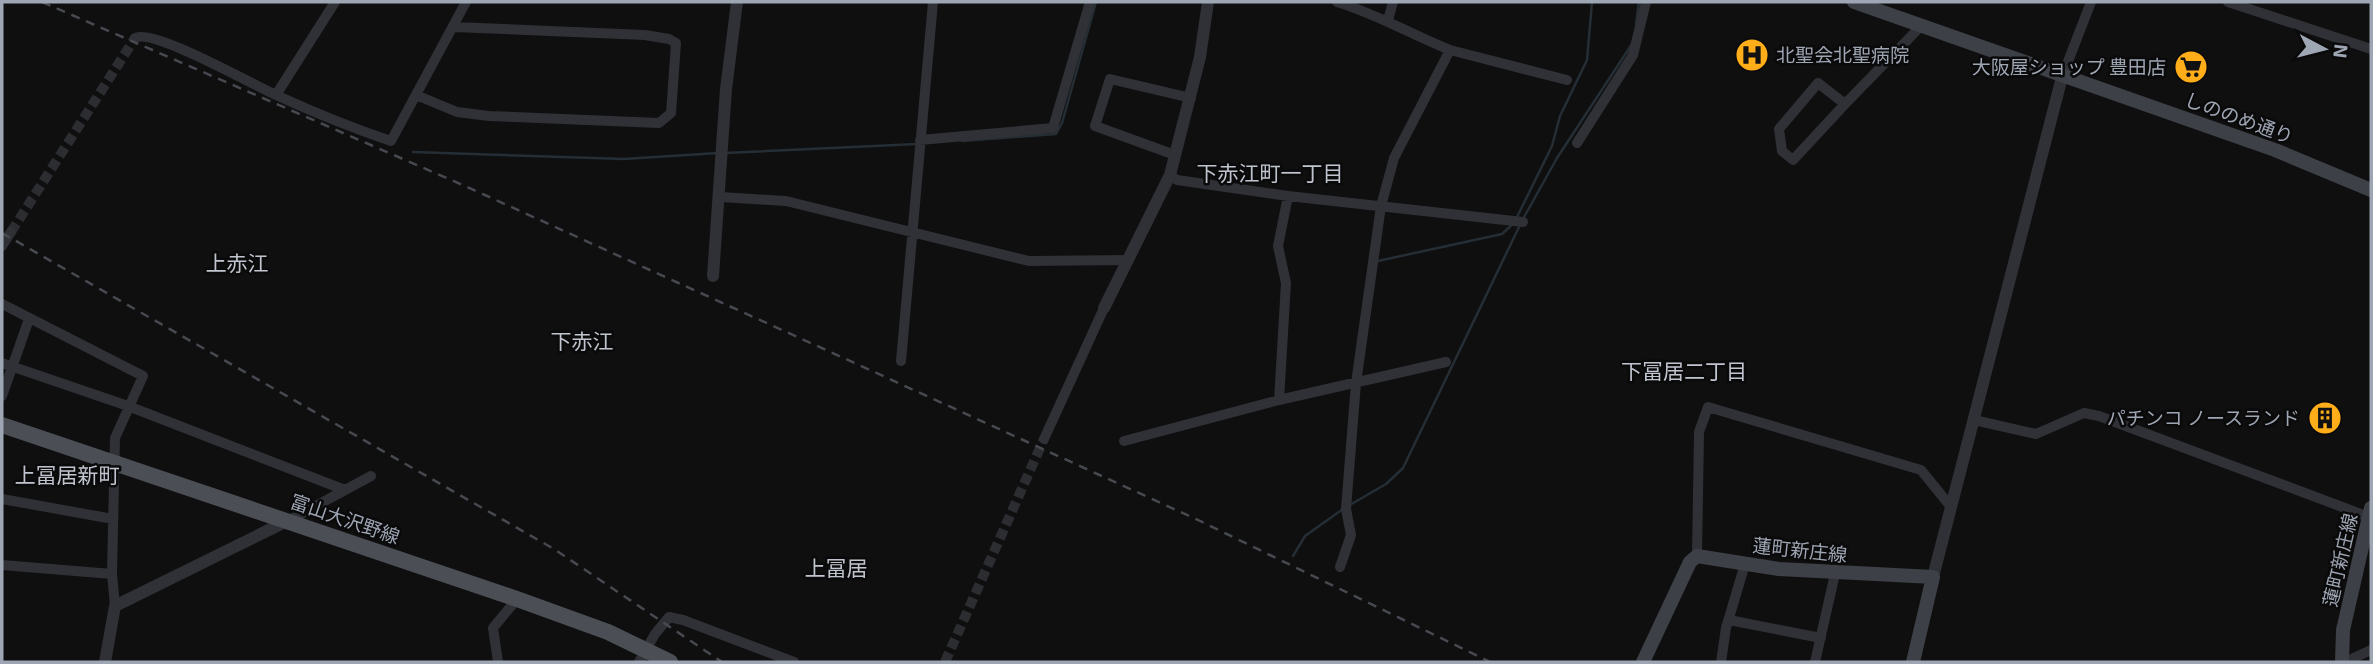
<svg xmlns="http://www.w3.org/2000/svg" width="2373" height="664" font-family="'Exo 2','Noto Sans JP',sans-serif">
	<style>
		.lines { fill: none; stroke-linecap: round; stroke-linejoin: round }
		.stream { stroke: #252e35; stroke-width: 2.5 }
		.minor-tunnel { stroke: #2c2d31; stroke-width: 10; stroke-dasharray: 10 5; stroke-linecap: butt }
		.minor { stroke: #303136; stroke-width: 10 }
		.tertiary { stroke: #303136; stroke-width: 12 }
		.secondary { stroke: #3d4046; stroke-width: 14 }
		.primary { stroke: #4b4e55; stroke-width: 16 }
		.rail { stroke: #46494f; stroke-width: 2.5; stroke-dasharray: 9 7; stroke-linecap: butt }
		.labels { text-anchor: middle; stroke-width: 5; stroke-linejoin: round; paint-order: stroke }
		.poi-label { font-size: 19px; fill: #9ea5b3; stroke: #0a0a0b; text-anchor: end }
		.street-label { font-size: 19px; fill: #9ea5b3; stroke: #0a0a0b }
		.neighbourhood-label { font-size: 21px; fill: #c0c4ce; stroke: #0a0a0b }
	</style>
	<rect width="100%" height="100%" fill="#0f0f10"/>
	<g class="lines">
		<path class="stream" d="M1636,24L1639,2
			M962,141L1056,134L1062,123L1096,2
			M413,152L624,159L718,153
			M724,153L917,144
			M1517,217L1552,146L1560,116L1587,60L1592,2
			M1523,219L1557,158L1632,44
			M1378,261L1502,234L1514,223
			M1348,506L1386,484L1403,468L1520,225
			M1293,556L1305,536L1343,509"/>
		<path class="minor-tunnel" d="M11,232L135,38
			M945,662L1044,439"/>
		<path class="minor" d="M1337,2C1377,14 1412,35 1450,50L1394,158L1381,206L1356,383L1346,509L1351,535L1340,567
			M2228,2L2371,49
			M1388,20L1393,2
			M135,38C153,28 253,85 276,95C313,112 352,128 391,141L466,2
			M1450,50L1567,80
			M2062,77L2091,2
			M276,95L335,2
			M416,95L457,112L489,116L659,123L671,113L676,43L669,39L645,35L454,27
			M1845,104L1793,160L1782,151L1779,129L1818,83L1845,104L1921,26
			M920,140L1053,128L1090,2
			M1577,143L1633,55L1646,2
			M1175,155L1095,126L1110,79L1191,98
			M1170,175L1177,180L1288,196L1523,222
			M721,197L786,201L1029,261L1129,260
			M2,246L11,232
			M2,304L143,376L115,438L112,574L115,606
			M901,361L933,2
			M2,363L128,406L345,490
			M2,396L29,319
			M1279,400L1286,283L1278,246L1288,196
			M1974,420L2036,434L2084,413L2099,416L2369,517
			M1044,439L1104,308
			M1124,441L1279,400L1446,362
			M2,499L113,519
			M288,521L371,476
			M1697,556L1699,432L1708,407L1921,470L1951,507
			M2,565L112,574
			M1729,620L1821,638
			M498,662L493,628L517,599
			M639,662L655,634L669,617L683,620L794,662
			M1721,662L1726,628L1745,564
			M1815,662L1835,574
			M2345,662L2371,650"/>
		<path class="tertiary" d="M713,276L726,89L737,2
			M1104,308L1170,175L1200,57L1208,2
			M1933,577L2062,77
			M105,662L115,606L287,521"/>
		<path class="secondary" d="M1854,2L2275,150L2371,190
			M1643,662L1690,562L1697,556L1779,569L1933,577L1913,662
			M2342,662L2343,630L2371,508"/>
		<path class="primary" d="M2,425L517,599L608,632L670,662"/>
		<path class="rail" d="M42,2L465,186L859,365L1198,520L1490,662
			M2,233L554,549L722,662"/>
	</g>
	<defs>
		<symbol id="hospital-disc" viewBox="-11 -11 22 22"><circle r="9.5" fill="#ffad18" stroke="#0a0a0b"/><path d="M-5-5h3v3.5h4V-5h3V5h-3V1.5h-4V5h-3Z" fill="#111"/></symbol>
		<symbol id="supermarket-disc" viewBox="-11 -11 22 22"><circle r="9.5" fill="#ffad18" stroke="#0a0a0b"/><path d="M-6-5.5h2.5l.6 2H6L4.5 2H-2.5L-4.4-4H-6ZM-1.5 3.2a1.3 1.3 0 1 0 .1 0ZM3 3.2a1.3 1.3 0 1 0 .1 0Z" fill="#111"/></symbol>
		<symbol id="building-disc" viewBox="-11 -11 22 22"><circle r="9.5" fill="#ffad18" stroke="#0a0a0b"/><path d="M-4-6H4V6H1V3H-1V6H-4ZM-2.5-4.3h1.7v1.8h-1.7ZM.8-4.3h1.7v1.8H.8ZM-2.5-1h1.7V.8h-1.7ZM.8-1h1.7V.8H.8Z" fill="#111"/></symbol>
	</defs>
	<g fill-rule="evenodd">
		<use href="#hospital-disc" x="1733" y="36" width="38" height="38"/>
		<use href="#supermarket-disc" x="2172" y="48" width="38" height="38"/>
		<use href="#building-disc" x="2306" y="399" width="38" height="38"/>
	</g>
	<g class="labels">
		<g class="poi-label">
			<text x="1776" y="62" text-anchor="start">北聖会北聖病院</text>
			<text x="2166" y="74">大阪屋ショップ 豊田店</text>
			<text x="2300" y="425">パチンコ ノースランド</text>
		</g>
		<g class="street-label">
			<text transform="translate(2239 118) rotate(20)" y="7">しののめ通り</text>
			<text transform="translate(345 519) rotate(19)" y="7">富山大沢野線</text>
			<text transform="translate(1800 550) rotate(6)" y="7">蓮町新庄線</text>
			<text transform="translate(2340 560) rotate(-77)" y="7">蓮町新庄線</text>
		</g>
		<g class="neighbourhood-label">
			<text x="1270" y="181">下赤江町一丁目</text>
			<text x="237" y="271">上赤江</text>
			<text x="582" y="349">下赤江</text>
			<text x="1684" y="379">下冨居二丁目</text>
			<text x="67" y="483">上冨居新町</text>
			<text x="836" y="576">上冨居</text>
		</g>
	</g>
	<rect width="2373" height="664" fill="none" stroke="#9ea5b3" stroke-width="7"/>
	<g transform="translate(2324 49) rotate(97)" stroke="#0a0a0b" stroke-width="5" paint-order="stroke">
	<path d="M0-5L12 26L0 18L-12 26Z" fill="#9ea5b3"/>
	<text y="-10" font-size="19" font-weight="bold" text-anchor="middle" fill="#9ea5b3">N</text>
	</g>
</svg>
